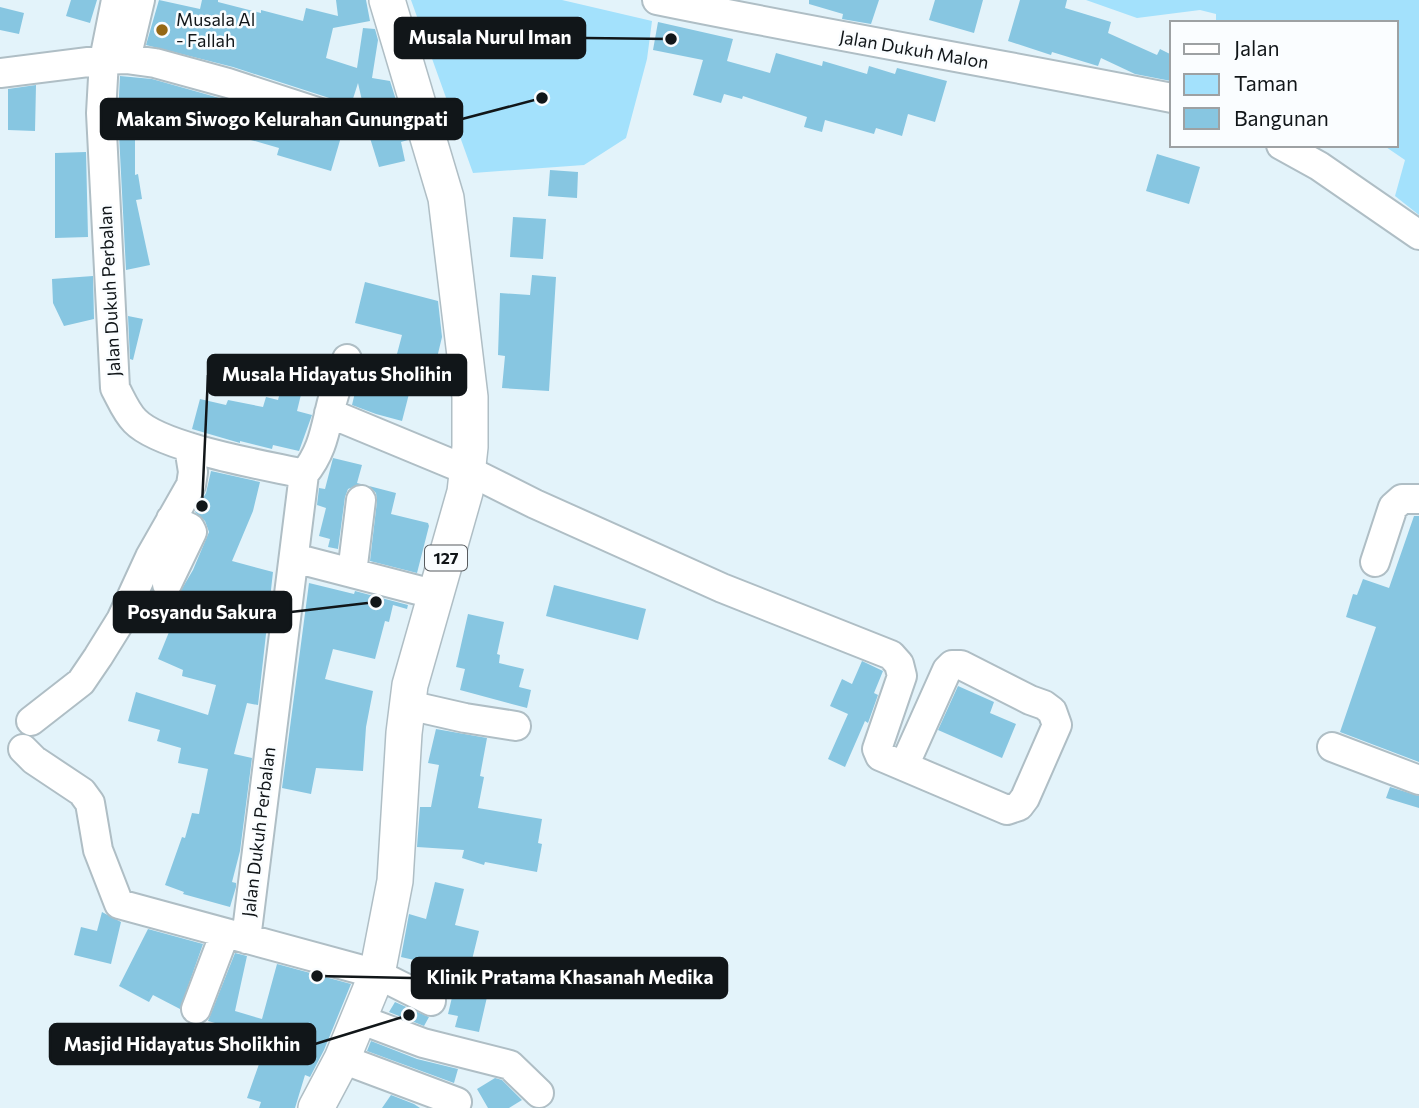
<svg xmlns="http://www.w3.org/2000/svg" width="1419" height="1108" font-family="Commissioner,sans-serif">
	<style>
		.green { fill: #a3e1fc }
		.building { fill: #87c6e1 }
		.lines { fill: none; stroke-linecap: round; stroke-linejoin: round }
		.minor-casing { stroke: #afbec5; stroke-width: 32 }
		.major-casing { stroke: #afbec5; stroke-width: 38 }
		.minor { stroke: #fff; stroke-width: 28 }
		.major { stroke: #fff; stroke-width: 35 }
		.poi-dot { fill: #956815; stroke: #fafdff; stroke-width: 2.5 }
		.labels { text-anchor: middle; stroke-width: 5; stroke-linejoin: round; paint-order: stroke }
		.shield { fill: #fafdff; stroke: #575b5e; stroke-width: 2 }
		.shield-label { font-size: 16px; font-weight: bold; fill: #111619 }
		.poi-label { font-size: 18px; fill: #111619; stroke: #fafdff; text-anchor: start }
		.street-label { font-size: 18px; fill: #111619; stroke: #fafdff }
		.leader { fill: none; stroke: #111619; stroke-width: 2.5 }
		.callout-dot { fill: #111619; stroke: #fafdff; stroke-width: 2.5 }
		.callout { fill: #111619; stroke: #111619; stroke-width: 2.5 }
		.callout-label { font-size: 19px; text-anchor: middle; font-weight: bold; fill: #fff }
	</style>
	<rect width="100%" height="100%" fill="#e3f3fa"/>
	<path class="green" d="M411,0H562L652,21L647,59L626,138L584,165L473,173Z
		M1086,0H1419V215L1395,196L1405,160L1383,145H1396V23H1216V14L1200,10L1137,18Z"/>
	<path class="building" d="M71,0H97L90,23L66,16Z
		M159,0L200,9L202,0H218V2L261,13V10L303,21L306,8L338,16L336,0H366L370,21L333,28L326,58L357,68L363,28L375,29L378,40L372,78L390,81L396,100L363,105L358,83L351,105L233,67L146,45Z
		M809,0H879L871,24L842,19L843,14L809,4Z
		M935,0H983L974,33L929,20Z
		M1020,0H1067L1065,8L1111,22L1108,33L1157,55L1160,49L1172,55L1171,81L1135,74L1101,58L1098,66L1052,52L1051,55L1008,41Z
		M0,7L24,13L19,34L0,30Z
		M658,22L733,39L727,61L770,73L776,53L822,66L823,61L867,74L869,66L895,74L897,68L947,81L935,122L908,114L902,136L876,128L874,134L825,120L822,132L804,127L807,117L743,96L742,99L724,94L721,103L693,95L703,60L653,50Z
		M120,76L152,79L223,99L341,137L331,171L277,155L279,148L230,134L234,120L183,103L179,116L141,106L139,122L135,121V175L138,174L142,199L136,200L150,265L126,270L118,115Z
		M36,85L35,131L8,130V89Z
		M405,132L408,140L401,142L405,161L379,167L370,138Z
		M86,152L88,237L55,238V153Z
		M1157,154L1200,167L1189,204L1146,191Z
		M550,170L578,172L577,198L548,196Z
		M513,217L546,219L543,259L510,257Z
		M532,275L556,277L549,391L502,388L505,356L498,355L500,293L530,295Z
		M93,276L94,319L64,326L53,303L52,279Z
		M365,282L438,301L442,337L428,395L410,390L402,421L376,414L352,405L358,380L388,388L402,335L355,323Z
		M128,316L143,319L133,360L130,359Z
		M287,365L307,370L297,411L312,415L299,451L273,445L272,449L240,441V443L192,429L200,399L226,405L228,400L263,407L266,397L278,400Z
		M333,458L362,465L357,483L361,484L348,489L345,497L338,549L328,547L330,539L319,536L326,508L317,505L319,488L325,489Z
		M211,471L260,482L253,511L232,561L273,572L258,705L247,703L234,754L252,758L240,851L232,882L236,883V887L230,907L183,894L184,892L165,885L182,837L185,838L192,813L199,814L208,769L178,763L181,748L157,741L160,730L128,721L136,692L208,715L216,685L182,676L183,670L158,659L169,632L139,620L147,602L160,608L163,600L177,597L193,570L209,532L205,521L195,512L206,493Z
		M369,486L396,493L391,514L428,523L429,526L417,573L370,561L377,501L376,493Z
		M1414,516H1419V762L1340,732L1376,627L1346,617L1353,594L1357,595L1363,579L1389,588Z
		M309,583L354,594L355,591L408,605L407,609L393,605L389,622L385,621L375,659L333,649L325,679L373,691L366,727L363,771L316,768L311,794L282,788Z
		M554,585L646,609L638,640L546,616Z
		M468,614L504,622L497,654L500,655L499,663L524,669L519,687L531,690L527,708L460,690L465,669L456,667Z
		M862,661L883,671L874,693L878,695L868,723L865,721L845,767L828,759L848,714L830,706L842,679L852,684Z
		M958,686L994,702L990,713L1016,724L1002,758L938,730Z
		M436,729L487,738L480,776L484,777L478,808L542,819L538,843L542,844L537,872L485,862L484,865L462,858L464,850L417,847L420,807H431L439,765L428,763Z
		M1390,787L1419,796V808L1386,798Z
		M435,882L464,889L455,925L479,931L471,964L451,959L449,968L401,957L409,914L426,919Z
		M102,912L121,922L111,964L74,955L81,927L97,931Z
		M148,929L203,944L180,1009L153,995L149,1002L119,986Z
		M235,953L247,956L235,1011L262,1019L277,964L351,984L324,1050L310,1077L305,1075L295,1108H259L261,1102L247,1098L264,1050L233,1041L236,1029L208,1021Z
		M454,989L487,997L479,1032L455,1027L458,1016L448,1014Z
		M395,1002L429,1017L424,1026L389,1012Z
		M371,1041L417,1059L458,1069L454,1083L367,1051Z
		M495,1078L502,1080L522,1100L509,1108H488L477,1089Z
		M391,1095L414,1104L420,1108H382Z"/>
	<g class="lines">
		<defs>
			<path id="minor" d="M116,0L104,60L101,113L115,388C121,399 126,412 135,421C161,448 264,465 304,474
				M657,0C828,35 1001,64 1172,98
				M126,59L140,0
				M0,73L104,60L126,59L155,63L228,83L348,122C373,124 397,117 422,111
				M1281,145L1319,166L1419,235
				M329,413L469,471L535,504L722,588L891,655L899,664L902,676L877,749L880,756L1007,810L1019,806L1025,798L1057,725L1052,711L1044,705L1030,700L961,665H952L947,670L904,766
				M304,474C323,451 325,429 332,402C336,387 341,373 347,359
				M294,558L437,595
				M1375,562L1393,507L1402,499H1419
				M352,573L361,500
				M167,584L192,532L190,528L171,519
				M408,705L465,718L516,726
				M31,721L81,682L98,657L121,620L150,557L191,485L193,472L189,447
				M1332,747L1419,780
				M23,749L34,760L82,792L90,803L98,850L119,904L377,974L431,1001
				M246,939L304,474
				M196,1009L225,933
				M359,1019L423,1043L510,1065L539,1093
				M342,1059L457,1102"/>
			<path id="major" d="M316,1108L342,1059L377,974L395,881L404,733L410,685L465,492L470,447V397L446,198L387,0"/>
		</defs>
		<use href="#minor" class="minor-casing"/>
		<use href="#major" class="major-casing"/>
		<use href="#minor" class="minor"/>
		<use href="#major" class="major"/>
	</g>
	<circle class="poi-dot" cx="162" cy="30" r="7"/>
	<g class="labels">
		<rect class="shield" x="425" y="545.5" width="42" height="25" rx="5"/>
		<g class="shield-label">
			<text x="446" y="564">127</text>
		</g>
		<g class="poi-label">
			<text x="176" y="26">Musala Al<tspan x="176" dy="21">- Fallah</tspan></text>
		</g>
		<g class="street-label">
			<text transform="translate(914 50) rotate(10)" y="6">Jalan Dukuh Malon</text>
			<text transform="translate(110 291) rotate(-93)" y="6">Jalan Dukuh Perbalan</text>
			<text transform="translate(259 832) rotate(-83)" y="6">Jalan Dukuh Perbalan</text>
		</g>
	</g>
	<path class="leader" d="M671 39L585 38M542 98L462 119M202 506L208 375M376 602L291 612M317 976L412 978M409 1015L315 1044"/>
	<g class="callout-dot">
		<circle cx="671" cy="39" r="7"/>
		<circle cx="542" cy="98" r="7"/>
		<circle cx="202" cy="506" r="7"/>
		<circle cx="376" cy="602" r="7"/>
		<circle cx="317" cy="976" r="7"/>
		<circle cx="409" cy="1015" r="7"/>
	</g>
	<g class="callout">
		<rect x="395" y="18" width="190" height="40" rx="7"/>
		<rect x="101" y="99" width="361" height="40" rx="7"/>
		<rect x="208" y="355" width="258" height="40" rx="7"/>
		<rect x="114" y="592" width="177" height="40" rx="7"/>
		<rect x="412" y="958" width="315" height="40" rx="7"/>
		<rect x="50" y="1024" width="265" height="40" rx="7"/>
	</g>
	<g class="callout-label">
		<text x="490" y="44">Musala Nurul Iman</text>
		<text x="282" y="126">Makam Siwogo Kelurahan Gunungpati</text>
		<text x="337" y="381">Musala Hidayatus Sholihin</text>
		<text x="202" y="619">Posyandu Sakura</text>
		<text x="570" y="984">Klinik Pratama Khasanah Medika</text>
		<text x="182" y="1051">Masjid Hidayatus Sholikhin</text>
	</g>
	<rect x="1170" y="21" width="228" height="126" fill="#fafdff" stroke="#9da1a3" stroke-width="2"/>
	<rect x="1184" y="44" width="35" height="10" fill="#ffffff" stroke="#9da1a3" stroke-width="2"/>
	<text x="1234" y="56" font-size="21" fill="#111619">Jalan</text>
	<rect x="1184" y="74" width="35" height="21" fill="#a3e1fc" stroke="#9da1a3" stroke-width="2"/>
	<text x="1234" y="91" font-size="21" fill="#111619">Taman</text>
	<rect x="1184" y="108" width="35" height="21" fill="#87c6e1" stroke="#9da1a3" stroke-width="2"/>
	<text x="1234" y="126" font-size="21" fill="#111619">Bangunan</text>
</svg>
